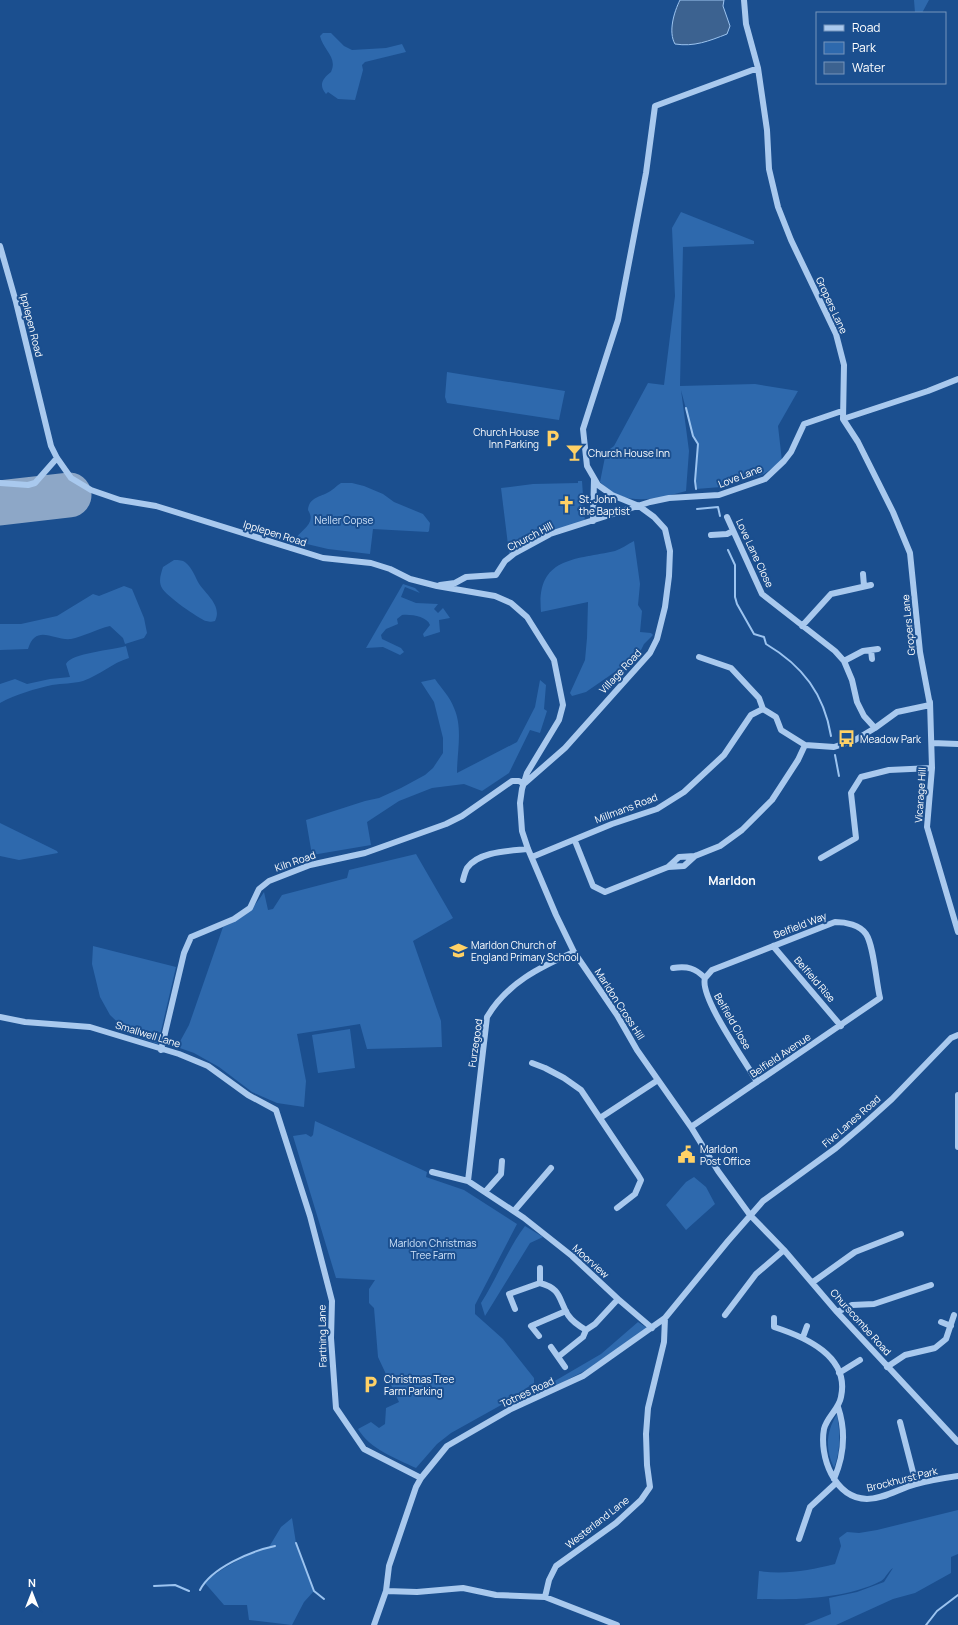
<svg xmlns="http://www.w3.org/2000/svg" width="958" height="1625" font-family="Manrope,sans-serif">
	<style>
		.green { fill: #2e69ad }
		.water { fill: #3c6290; stroke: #9cc4f0 }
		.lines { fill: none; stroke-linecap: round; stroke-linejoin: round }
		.stream { stroke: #9cc4f0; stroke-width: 2 }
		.runway { stroke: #8da7c7; stroke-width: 45 }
		.minor { stroke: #a9c9ee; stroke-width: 6 }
		.labels { text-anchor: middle; stroke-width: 4; stroke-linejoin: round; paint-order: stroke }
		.street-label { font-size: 10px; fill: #fff; stroke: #1b4f8f }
		.poi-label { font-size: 10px; fill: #fff; stroke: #1b4f8f; text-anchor: start }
		.park-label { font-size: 10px; fill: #cfe3fa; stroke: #1b4f8f }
		.quarter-label { font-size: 12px; font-weight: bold; fill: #fff; stroke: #1b4f8f }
	</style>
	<rect width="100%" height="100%" fill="#1b4f8f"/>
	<path class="green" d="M914,0H929L922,13H915Z
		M323,33H331L344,46L352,50L386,48L402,44L406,52L365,62L362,65L363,70L355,100L338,99L328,92L326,94C318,85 323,78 331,72C338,57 323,50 320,36Z
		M681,212L754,241V244L683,247L680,386L755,384L798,391L778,426L782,461L764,474L721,487L696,489L695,481L698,444L693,436L681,390L689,451L686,491C656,499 625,508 600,482L606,452L614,446L648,383L664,385L675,296L672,228Z
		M447,372L565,391L559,420L447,403L445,397Z
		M578,481H582L585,523L543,535L509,553L501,488L533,484L578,483Z
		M341,483H352L364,486L383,494L394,502L423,514L430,523L429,531L428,532L373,529L370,554L328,549L294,541C301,529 317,524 308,510C309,498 319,497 327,493C332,491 336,486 341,483Z
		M634,541L640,584L638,605L642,611L640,632L651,633L653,635L644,644L638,656L586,692L572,696L570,693L585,660L587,638L588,602L541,612C536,557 574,560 615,551C621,549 628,544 634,541Z
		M174,560C179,560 183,560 186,563C192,568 195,576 198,582C204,593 223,605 215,621C212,622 210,622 206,621C199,619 165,595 162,588C158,581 161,574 163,567Z
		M403,584L415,588L420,593L405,587L401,597L416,603L438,604L434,609L438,613L443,608L450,618L439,620L440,632L424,637L423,634L430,625C427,616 410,614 402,615L397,619L398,624L386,629L381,635L382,639L401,648L404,652L400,655L383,647L366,648Z
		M124,586L132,589L144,618L147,633L144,638L125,644L123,638L110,626C97,629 82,637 71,639C54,641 36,623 28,649L0,650V624H21L57,616L93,594L99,596Z
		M126,646L129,658C112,663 100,675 83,681C72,684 63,683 52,685C35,689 16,694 0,703V684L15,679L27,684L50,679L70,677L66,664C71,653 113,650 126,646Z
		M435,679C441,688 450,697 454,708C463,728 457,752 457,773L517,742L535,707L540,680L546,685L544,709L547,711L540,733L530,730L509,773L482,791L464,784L432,788L399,801L367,822L371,845L312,855L306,820L365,801L379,798L401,788L425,775L433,768L443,753V738L434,702L421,682Z
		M0,823L57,851L58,853L19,860L0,856Z
		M416,854L453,918L413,941L441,1021L442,1047L367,1049L360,1024L297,1034L306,1081L304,1107L277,1103L252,1092L219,1067L194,1053L177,1047L189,1025L223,927C243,918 252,911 264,892L268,910L273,909L282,895L347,878L349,870Z
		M93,946L176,967L158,1044L131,1035L110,1015L100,997L92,964Z
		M350,1029L355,1068L318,1073L312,1035Z
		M315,1121L427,1172L426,1177L464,1190L517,1224L475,1305V1314L503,1339L534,1378V1383L503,1404L451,1433L437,1444L416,1468C395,1458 370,1449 358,1429L371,1422L379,1428L385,1424L386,1408L399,1402L378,1357L374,1308L369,1303V1289L375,1280L336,1278L293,1136L306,1134L311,1137L313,1135Z
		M694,1177L706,1187L715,1204L686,1230L666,1205L686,1182Z
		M525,1226L543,1237L530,1243L485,1316L481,1303C497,1278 507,1250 525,1226Z
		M638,1322L647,1328L590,1368L546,1391L541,1389L601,1354Z
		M837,1414C840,1433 841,1450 834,1468C825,1449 826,1432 837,1414Z
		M958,1510V1554L951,1557V1573L915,1593L893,1599L836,1625H804L831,1614L829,1598L857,1592L884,1582L893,1568C888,1571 886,1578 881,1581C846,1599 796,1600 757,1599L759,1571C786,1575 810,1570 835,1564L841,1546L839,1538L847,1532L859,1533L877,1530Z
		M292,1518L296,1543L314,1591L304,1602L292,1625L249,1620L247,1605H224L204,1582C226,1566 243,1556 269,1547L281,1527Z"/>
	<path class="water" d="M680,0H724L723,6L730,26L727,34C709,41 694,47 675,44C668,32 674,12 680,0Z"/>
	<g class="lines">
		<path class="stream" d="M686,408L693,436L698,444L695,481L696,489
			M697,509L718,507L720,516
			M728,550L735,565V597L737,604L754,634L764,637L766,644C803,666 824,694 831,736
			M835,755L839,776
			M296,1543L314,1591L324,1599
			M154,1586L175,1585L189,1591
			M200,1590C211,1568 251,1551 275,1546
			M926,1625L937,1611L958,1595"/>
		<path class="runway" d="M0,503L69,495"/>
		<path class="minor" d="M744,0L746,24L758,68L767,130L769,169L778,207L791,240L836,334L844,365L843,419L858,442L893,512L910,553L920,652L930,705
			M0,246L16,302L51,446L57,458L71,478L91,490L120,500L156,506L323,558L371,563L390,569L410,579L437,586L495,596L511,603L527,617L554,660L563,705L559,720L527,773L522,789L520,803L522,831L528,849L556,915L574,952L617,1015L637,1050L691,1127L718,1171L750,1215L784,1250L837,1312L958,1442
			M843,419L928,391L958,379
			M0,483L28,485L35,483L57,458
			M727,517L762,594L835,651L844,661L852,680L857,702L864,716L875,728L897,712L930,705
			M593,521L594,479
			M711,535L727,534L733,531
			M863,574L864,586
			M440,585L455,583L466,577L496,575L505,561L515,553L550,534L650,502L669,498L719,495L765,479L784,461L791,452L804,424L842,411
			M802,626L831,594L871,585
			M871,650L872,659
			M699,657L731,668L759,698L763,709L776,717L781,730L805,745L834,747L855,740L875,728
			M844,661L863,651L878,649
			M930,702L932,768L927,827L958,932
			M932,743L958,744
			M525,783L565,748L650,653L657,639L665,607L669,576L670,551L665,529L654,517L639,506L612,495L598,485L587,466L583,429L618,320L646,173L655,106L758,68
			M575,841L593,886L605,892L668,867L684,866L695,856
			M532,857L612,824L657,809L684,792L724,755L751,715L763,709
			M821,858L856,838L851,793L861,777L889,770L932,768
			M668,867L679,857L695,856L720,846L742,830L772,800L798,760L805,745
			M463,880C464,876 465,872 467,868C479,851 510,851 528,849
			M773,946L841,1026
			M673,968C688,966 695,968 705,978C699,997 746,1062 757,1082
			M0,1017L25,1022L90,1027L179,1054L208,1066L248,1095L276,1110L310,1216L332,1301L331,1338L336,1408L364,1449L421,1478
			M161,1050L184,953L191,937L234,919L250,908L259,889L269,881L310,865L365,853L446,824L462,816L512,781H519L524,784
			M532,1063L545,1068L564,1078L581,1090L638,1175L641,1180L635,1194L617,1208
			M958,1095V1147
			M600,1118L658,1080
			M691,1127L880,998C876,982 874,946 866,934C860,925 846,922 835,922L712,970L705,978
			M432,1172L468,1181L524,1218L572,1256L618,1299L652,1328
			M468,1181L487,1017C507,983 540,967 574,952
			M485,1192L501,1174L502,1161
			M514,1211L551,1168
			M813,1282L855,1252L901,1234
			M540,1283V1268
			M515,1309L509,1294L540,1283C562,1289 558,1299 568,1315C572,1321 579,1326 586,1330L595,1324L618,1299
			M837,1312L852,1305L874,1304L931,1285
			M725,1315L756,1274L784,1250
			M774,1318V1327C805,1337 850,1356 841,1397C839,1409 827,1417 824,1429C819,1456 834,1498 867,1499C884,1499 900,1488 916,1484C930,1480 944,1478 958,1476
			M941,1322L951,1326
			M539,1336L531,1326L566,1311
			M803,1337L807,1326
			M551,1347L558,1357L583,1337L586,1330
			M558,1357L565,1367
			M887,1367L905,1355L935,1348L946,1339L954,1315
			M839,1373L860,1360
			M900,1422L916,1484
			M834,1479C844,1456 846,1431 838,1407
			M799,1539L810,1507L836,1483
			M386,1591L417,1592L463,1588L496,1595L545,1597L617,1625
			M545,1597L549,1580L556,1566L616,1523L641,1500L650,1487L647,1465L646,1434L648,1408L664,1342L665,1318
			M374,1625L386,1591L389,1566L416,1487L421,1478L447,1446L511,1409L583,1376L665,1318L728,1241L763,1201L836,1148L862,1126L892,1099L951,1038L958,1035"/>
	</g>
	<defs>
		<symbol id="parking-bare" viewBox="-9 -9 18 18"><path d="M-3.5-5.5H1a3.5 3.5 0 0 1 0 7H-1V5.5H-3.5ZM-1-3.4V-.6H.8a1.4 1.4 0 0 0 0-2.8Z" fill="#ffd166" stroke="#1b4f8f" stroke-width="2.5" paint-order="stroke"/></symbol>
		<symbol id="bar-bare" viewBox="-9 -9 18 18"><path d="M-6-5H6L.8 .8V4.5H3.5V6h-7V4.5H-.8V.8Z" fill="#ffd166" stroke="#1b4f8f" stroke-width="2.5" paint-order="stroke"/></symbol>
		<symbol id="church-bare" viewBox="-9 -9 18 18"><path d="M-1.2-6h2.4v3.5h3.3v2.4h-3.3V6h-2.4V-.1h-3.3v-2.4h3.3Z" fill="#ffd166" stroke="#1b4f8f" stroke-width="2.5" paint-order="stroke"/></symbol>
		<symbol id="bus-bare" viewBox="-9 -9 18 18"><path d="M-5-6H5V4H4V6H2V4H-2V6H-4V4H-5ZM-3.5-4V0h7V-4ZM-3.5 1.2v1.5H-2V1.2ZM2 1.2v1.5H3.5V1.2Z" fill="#ffd166" stroke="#1b4f8f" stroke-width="2.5" paint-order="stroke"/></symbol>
		<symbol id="school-bare" viewBox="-9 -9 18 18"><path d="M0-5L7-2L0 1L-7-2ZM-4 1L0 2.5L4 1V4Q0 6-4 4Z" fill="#ffd166" stroke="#1b4f8f" stroke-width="2.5" paint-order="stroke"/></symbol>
		<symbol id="civic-bare" viewBox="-9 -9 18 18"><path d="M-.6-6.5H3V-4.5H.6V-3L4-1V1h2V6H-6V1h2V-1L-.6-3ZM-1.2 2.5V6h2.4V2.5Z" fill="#ffd166" stroke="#1b4f8f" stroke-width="2.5" paint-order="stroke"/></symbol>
	</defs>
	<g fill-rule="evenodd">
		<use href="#parking-bare" x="540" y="426" width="25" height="25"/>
		<use href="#bar-bare" x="562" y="440" width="25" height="25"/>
		<use href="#church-bare" x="554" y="492" width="25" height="25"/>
		<use href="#bus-bare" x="834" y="726" width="25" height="25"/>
		<use href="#school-bare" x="446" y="938" width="25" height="25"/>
		<use href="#civic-bare" x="674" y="1142" width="25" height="25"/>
		<use href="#parking-bare" x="358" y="1372" width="25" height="25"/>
	</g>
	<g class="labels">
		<g class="street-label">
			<text transform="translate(832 305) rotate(65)" y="4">Gropers Lane</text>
			<text transform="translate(32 325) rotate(76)" y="4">Ipplepen Road</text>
			<text transform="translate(740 476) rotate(-21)" y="4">Love Lane</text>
			<text transform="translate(275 533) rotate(17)" y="4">Ipplepen Road</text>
			<text transform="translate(530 536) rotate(-28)" y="4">Church Hill</text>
			<text transform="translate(755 553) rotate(65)" y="4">Love Lane Close</text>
			<text transform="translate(908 625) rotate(-96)" y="4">Gropers Lane</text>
			<text transform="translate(620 671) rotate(-47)" y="4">Village Road</text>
			<text transform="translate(920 795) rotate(-86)" y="4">Vicarage Hill</text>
			<text transform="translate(626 808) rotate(-21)" y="4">Millmans Road</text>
			<text transform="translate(295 861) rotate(-19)" y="4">Kiln Road</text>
			<text transform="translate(800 925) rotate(-21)" y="4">Belfield Way</text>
			<text transform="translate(815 979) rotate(49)" y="4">Belfield Rise</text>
			<text transform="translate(620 1004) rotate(57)" y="4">Marldon Cross Hill</text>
			<text transform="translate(733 1021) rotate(60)" y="4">Belfield Close</text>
			<text transform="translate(148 1034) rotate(17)" y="4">Smallwell Lane</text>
			<text transform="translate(475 1043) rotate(-82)" y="4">Furzegood</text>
			<text transform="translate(780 1055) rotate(-34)" y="4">Belfield Avenue</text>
			<text transform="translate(851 1121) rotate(-41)" y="4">Five Lanes Road</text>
			<text transform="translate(591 1261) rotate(42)" y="4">Moorview</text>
			<text transform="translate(861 1322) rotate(48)" y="4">Churscombe Road</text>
			<text transform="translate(322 1336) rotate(-91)" y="4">Farthing Lane</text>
			<text transform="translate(527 1392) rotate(-25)" y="4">Totnes Road</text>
			<text transform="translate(902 1479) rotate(-14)" y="4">Brockhurst Park</text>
			<text transform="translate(597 1522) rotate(-38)" y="4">Westerland Lane</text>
		</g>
		<g class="poi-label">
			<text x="539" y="436" text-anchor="end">Church House<tspan x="539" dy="12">Inn Parking</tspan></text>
			<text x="588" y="457">Church House Inn</text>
			<text x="579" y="503">St. John<tspan x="579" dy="12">the Baptist</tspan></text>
			<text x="860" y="743">Meadow Park</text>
			<text x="471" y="949">Marldon Church of<tspan x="471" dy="12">England Primary School</tspan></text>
			<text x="700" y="1153">Marldon<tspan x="700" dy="12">Post Office</tspan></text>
			<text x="384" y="1383">Christmas Tree<tspan x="384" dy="12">Farm Parking</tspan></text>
		</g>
		<g class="park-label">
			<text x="344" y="524">Neller Copse</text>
			<text x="433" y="1247">Marldon Christmas<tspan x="433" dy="12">Tree Farm</tspan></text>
		</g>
		<g class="quarter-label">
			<text x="732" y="885">Marldon</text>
		</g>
	</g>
	<rect x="816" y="12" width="130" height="72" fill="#1b4f8f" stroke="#7695bc"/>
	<rect x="824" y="25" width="20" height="6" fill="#a9c9ee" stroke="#7695bc"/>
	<text x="852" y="32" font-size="12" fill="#ffffff">Road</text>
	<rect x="824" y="42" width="20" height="12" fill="#2e69ad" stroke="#7695bc"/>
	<text x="852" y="52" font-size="12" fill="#ffffff">Park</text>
	<rect x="824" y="62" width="20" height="12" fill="#3c6290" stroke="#7695bc"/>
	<text x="852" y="72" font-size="12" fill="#ffffff">Water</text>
	<g transform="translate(32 1593)" stroke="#1b4f8f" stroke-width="3" paint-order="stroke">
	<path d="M0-3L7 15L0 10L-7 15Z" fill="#ffffff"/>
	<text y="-6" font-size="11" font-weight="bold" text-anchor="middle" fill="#ffffff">N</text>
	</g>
</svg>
